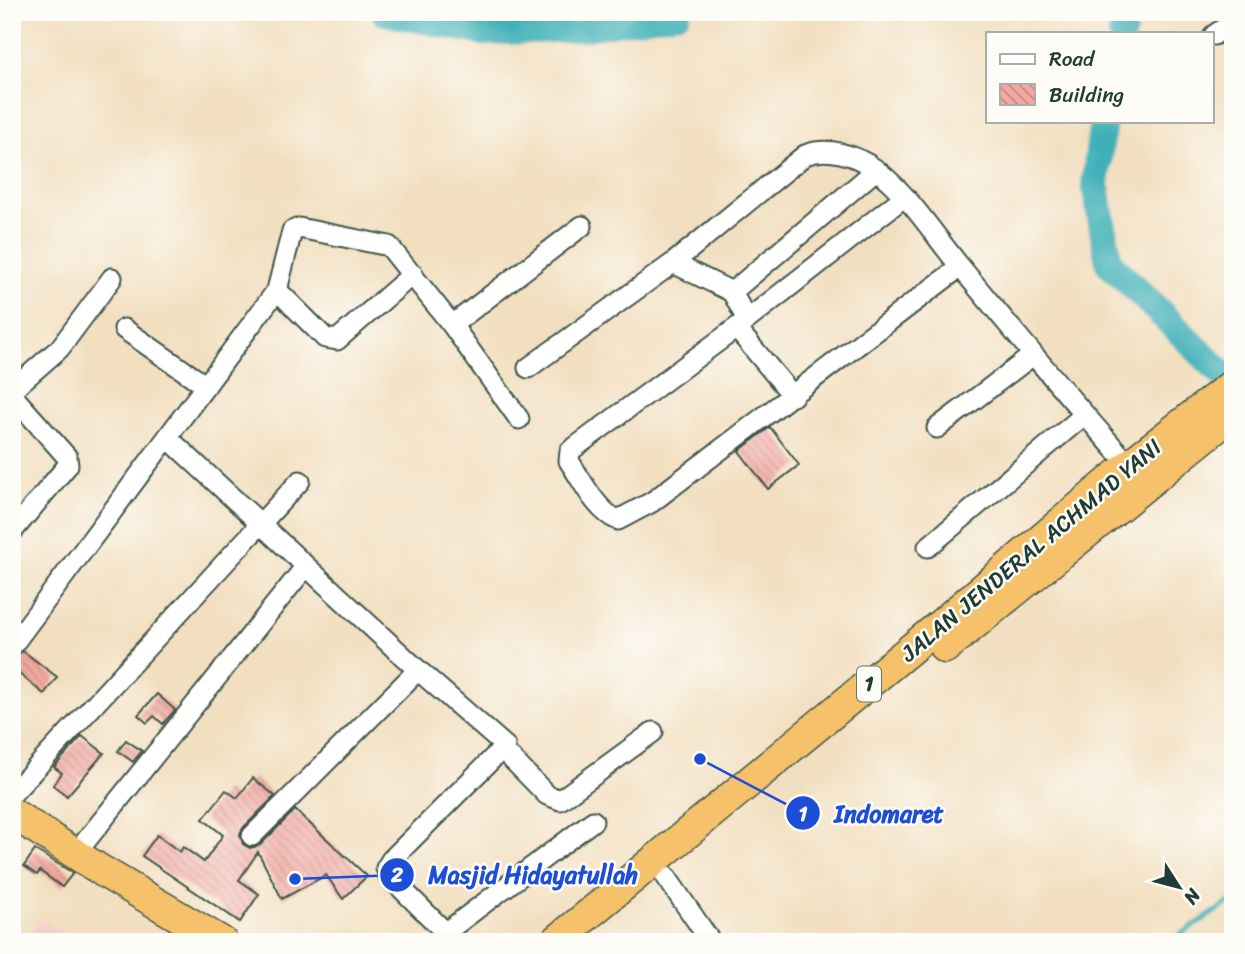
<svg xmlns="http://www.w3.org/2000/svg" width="1245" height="954" font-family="Sriracha,sans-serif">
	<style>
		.built { fill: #f7cfd0 }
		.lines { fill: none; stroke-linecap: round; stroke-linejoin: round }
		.stream { stroke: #3fb0b8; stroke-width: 4.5 }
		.river { stroke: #3fb0b8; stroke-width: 28 }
		.building { fill: url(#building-back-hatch) }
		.minor-casing { stroke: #3f5549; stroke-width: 23 }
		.highway-casing { stroke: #3f5549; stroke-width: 33 }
		.minor { stroke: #fff; stroke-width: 19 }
		.highway { stroke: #f5c16b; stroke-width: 30 }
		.labels { text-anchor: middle; stroke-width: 5; stroke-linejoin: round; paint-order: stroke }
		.shield { fill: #fdfcf7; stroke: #62766e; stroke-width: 2 }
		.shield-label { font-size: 21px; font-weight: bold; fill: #1f3d34 }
		.street-label { font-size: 23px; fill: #1f3d34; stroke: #fdfcf7 }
		.leader { fill: none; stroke: #1d4ed8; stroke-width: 2.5 }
		.callout-dot { fill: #1d4ed8; stroke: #fdfcf7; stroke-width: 2.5 }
		.mark-label { font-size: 21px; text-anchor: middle; font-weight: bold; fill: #fff }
		.callout-label { font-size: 24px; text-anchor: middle; font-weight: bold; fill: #1d4ed8; stroke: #fdfcf7; stroke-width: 5; stroke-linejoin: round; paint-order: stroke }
	</style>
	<defs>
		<pattern id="building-back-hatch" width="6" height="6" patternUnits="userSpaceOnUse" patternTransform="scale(1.75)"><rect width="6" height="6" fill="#f3a9a1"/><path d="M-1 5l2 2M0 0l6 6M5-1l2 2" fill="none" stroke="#c48b84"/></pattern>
	</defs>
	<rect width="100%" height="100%" fill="#fdfcf7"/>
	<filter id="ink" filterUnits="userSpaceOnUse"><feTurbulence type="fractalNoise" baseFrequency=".0143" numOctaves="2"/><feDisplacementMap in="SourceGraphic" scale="14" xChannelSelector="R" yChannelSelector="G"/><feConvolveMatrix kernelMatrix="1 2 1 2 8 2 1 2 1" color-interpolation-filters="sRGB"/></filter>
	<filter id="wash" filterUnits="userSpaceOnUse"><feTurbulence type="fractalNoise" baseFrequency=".00686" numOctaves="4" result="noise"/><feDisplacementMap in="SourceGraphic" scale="28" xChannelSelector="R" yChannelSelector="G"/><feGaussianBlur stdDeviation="1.57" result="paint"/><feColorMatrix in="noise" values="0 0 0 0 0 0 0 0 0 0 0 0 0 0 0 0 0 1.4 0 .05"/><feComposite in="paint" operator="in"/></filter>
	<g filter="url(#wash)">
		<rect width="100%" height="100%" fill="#f2dfc0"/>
		<path class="built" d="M43,921L79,942H19Z"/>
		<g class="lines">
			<path class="stream" d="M1169,942L1233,900"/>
			<path class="river" d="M385,12L483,32L580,28L677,12
				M1122,33L1128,12
				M1103,121L1095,183L1109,263L1233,384"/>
		</g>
		<g id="blocks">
			<path class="building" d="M770,427L799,465L768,489L739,451Z
				M23,651L57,677L44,694L12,668V658Z
				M157,694L175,710L163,724L154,716L147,723L138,715Z
				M82,736L104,753L67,796L53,785L62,773L54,767Z
				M126,740L142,751L133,762L118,751Z
				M253,778L275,796L243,828L240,834L243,844L250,848L260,845L295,810L367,876L343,899L326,875L282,899L258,852L239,880L259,894L240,922L142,856L157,835L180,852L183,847L204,862L223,835L203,819L226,790L237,798Z
				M35,850L73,873L62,887L40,871L37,875L24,866Z"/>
		</g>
	</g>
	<g filter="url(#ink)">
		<use href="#blocks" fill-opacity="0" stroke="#3f5549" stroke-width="2"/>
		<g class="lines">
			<defs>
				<path id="minor" d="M1214,35L1233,22
					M673,263L732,292L747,320L570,451L569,461C582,480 596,511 618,520L652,502L960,267
					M277,290L325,338L337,340L413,274
					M732,292L876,170
					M747,320L904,197
					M452,325L519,419
					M124,329L206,386
					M737,329L793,396
					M528,368L673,263L805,155C828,146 856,155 875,169C910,195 935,237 963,270C1017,336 1072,401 1129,465
					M12,390L60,348L112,278
					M12,395L67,457L68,465L12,532
					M937,428L1033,355
					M168,438L418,670L505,746L391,860L386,868L389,876L455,942
					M928,547L1084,415
					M12,646L277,290L292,231L299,228L389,246L452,325L582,226
					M504,751L547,795L560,800L653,732
					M12,794L300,481
					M252,836L418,670
					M77,852L306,566
					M665,875L711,942
					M446,932L593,821"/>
				<path id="highway" d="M945,648L1233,414
					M12,813L102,871L222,942
					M555,942L941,624L1129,465L1233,384"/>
			</defs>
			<use href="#minor" class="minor-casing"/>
			<use href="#highway" class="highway-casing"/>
			<use href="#minor" class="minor"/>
			<use href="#highway" class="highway"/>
		</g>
	</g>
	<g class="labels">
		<rect class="shield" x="857" y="666.5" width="24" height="35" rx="5"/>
		<g class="shield-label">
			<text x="869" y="691">1</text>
		</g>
		<g class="street-label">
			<text transform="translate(1031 550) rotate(-40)" y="8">JALAN JENDERAL ACHMAD YANI</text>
		</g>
	</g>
	<path class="leader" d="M700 759L803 813M295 879L397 875"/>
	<g class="callout-dot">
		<circle cx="700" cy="759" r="7"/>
		<circle cx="295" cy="879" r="7"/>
		<circle cx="803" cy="813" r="18"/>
		<circle cx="397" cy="875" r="18"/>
	</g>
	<g class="mark-label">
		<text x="803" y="821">1</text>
		<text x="397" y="882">2</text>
	</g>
	<g class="callout-label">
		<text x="889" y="822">Indomaret</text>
		<text x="533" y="883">Masjid Hidayatullah</text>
	</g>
	<rect width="1245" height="954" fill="none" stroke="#fdfcf7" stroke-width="42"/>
	<rect x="986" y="32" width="228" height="91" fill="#fdfcf7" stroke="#a4b0a9" stroke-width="2"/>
	<rect x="1000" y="54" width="35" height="10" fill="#ffffff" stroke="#a4b0a9" stroke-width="2"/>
	<text x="1049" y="66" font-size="21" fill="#1f3d34">Road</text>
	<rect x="1000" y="84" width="35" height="21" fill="url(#building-back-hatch)" stroke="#a4b0a9" stroke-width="2"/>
	<text x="1049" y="102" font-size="21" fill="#1f3d34">Building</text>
	<g transform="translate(1179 887) rotate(126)" stroke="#fdfcf7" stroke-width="5" paint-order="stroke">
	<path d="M0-5L12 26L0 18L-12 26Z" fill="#1f3d34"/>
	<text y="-10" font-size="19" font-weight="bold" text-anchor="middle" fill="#1f3d34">N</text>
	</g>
</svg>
